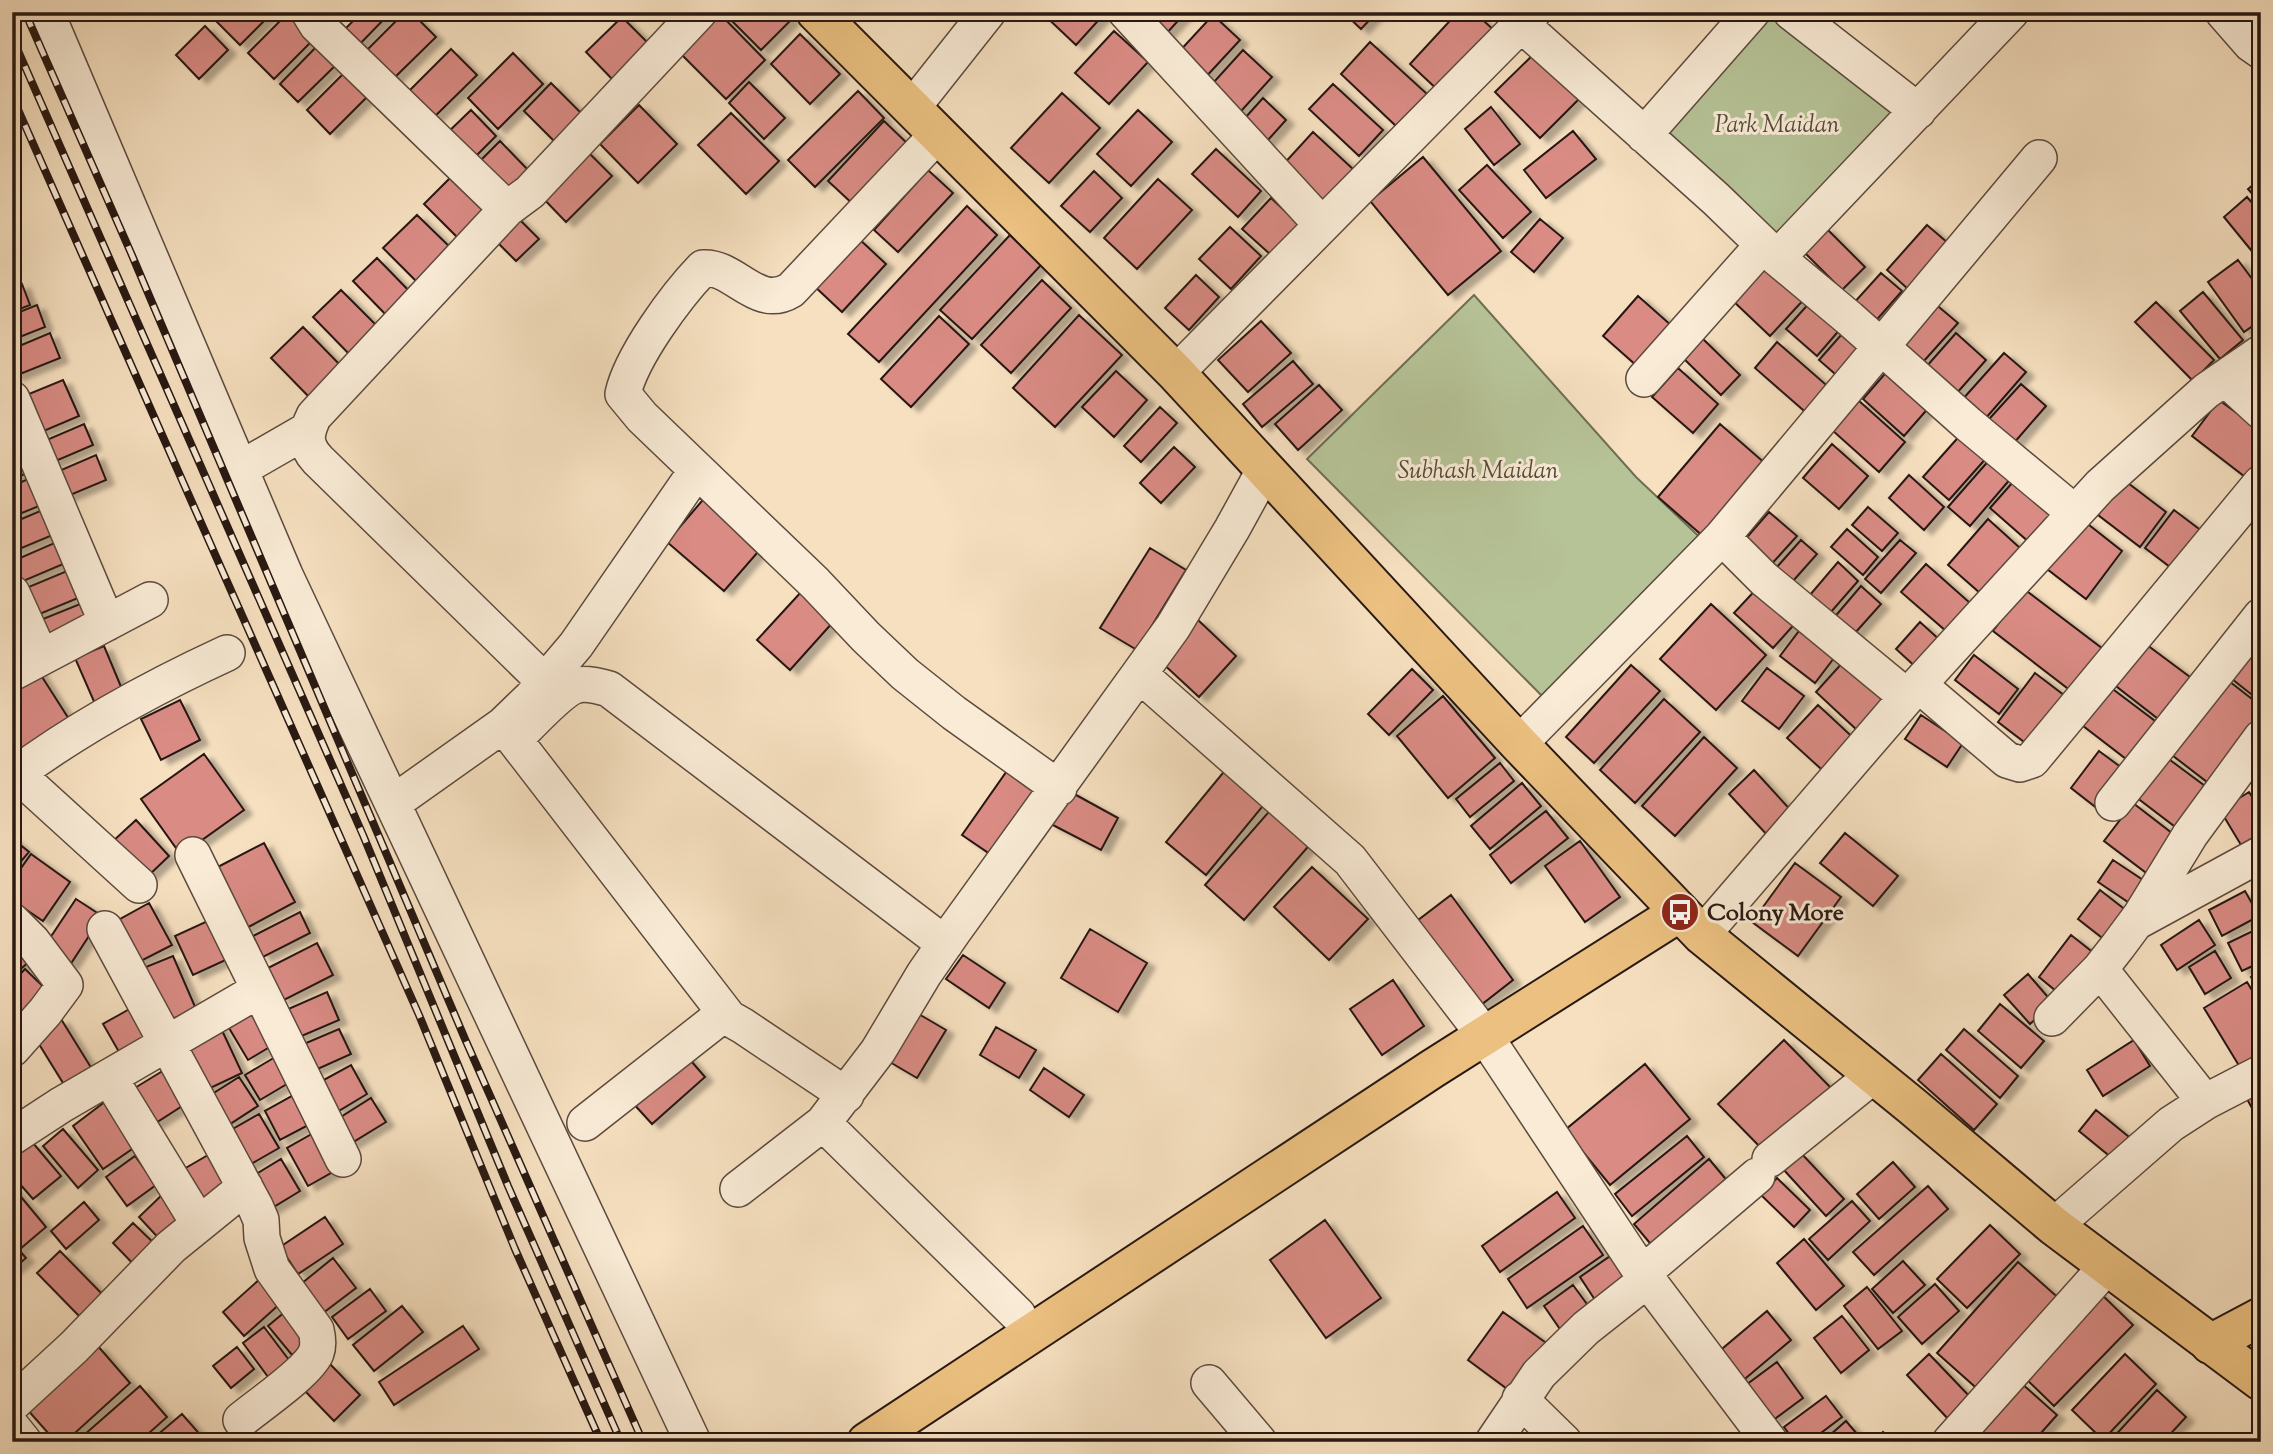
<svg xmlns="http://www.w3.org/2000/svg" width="2273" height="1454" font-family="'Sorts Mill Goudy',serif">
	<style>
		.green { fill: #b6c397; stroke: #6f6e54; stroke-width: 2 }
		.building { fill: #d98b84; stroke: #281812; stroke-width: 2; filter: url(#shadow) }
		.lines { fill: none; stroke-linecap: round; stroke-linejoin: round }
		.minor-casing { stroke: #5c4a3e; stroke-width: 38 }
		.major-casing { stroke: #281812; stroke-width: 42 }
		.highway-casing { stroke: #281812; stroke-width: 42 }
		.minor { stroke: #f9ebd6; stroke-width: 35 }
		.major { stroke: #ebc080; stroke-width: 38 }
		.highway { stroke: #ebc080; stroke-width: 38 }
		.rail-casing { stroke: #281812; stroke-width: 8 }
		.rail { stroke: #f9ebd6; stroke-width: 5; stroke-dasharray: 16; stroke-linecap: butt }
		.labels { text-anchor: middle; stroke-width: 6; stroke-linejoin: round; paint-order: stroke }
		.park-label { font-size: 24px; font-style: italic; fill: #534b3a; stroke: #f9ebd6 }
		.poi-label { font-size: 24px; font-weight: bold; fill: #281812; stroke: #f9ebd6; text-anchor: start }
	</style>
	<defs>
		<filter id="shadow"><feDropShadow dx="8" dy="4.5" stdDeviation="2" flood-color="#0004"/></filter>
	</defs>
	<rect width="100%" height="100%" fill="#f6e0c0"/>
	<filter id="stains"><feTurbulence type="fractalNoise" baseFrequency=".00286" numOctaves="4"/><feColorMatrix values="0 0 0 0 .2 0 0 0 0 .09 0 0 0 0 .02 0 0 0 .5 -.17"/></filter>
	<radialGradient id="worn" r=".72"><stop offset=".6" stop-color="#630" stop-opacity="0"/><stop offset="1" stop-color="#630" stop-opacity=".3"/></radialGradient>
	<path class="green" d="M1760,12H1778L1900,113L1783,245L1656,133Z
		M1474,295L1636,477L1708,545L1550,704L1307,459Z"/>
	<path class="building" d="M227,12H273L240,45L217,22Z
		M289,12H293L317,36L274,79L248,53Z
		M362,12H391L353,51L338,36Z
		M405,12H411L436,37L389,83L362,55Z
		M709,12H718L765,60L726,99L674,47Z
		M723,12H783L791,20L761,50Z
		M1041,12H1106L1076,45Z
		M1143,12H1186L1166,34Z
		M1343,12H1377L1361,29Z
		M1458,12H1474L1497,33L1441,93L1410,64Z
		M1213,15L1240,40L1203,80L1176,55Z
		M622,17L649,44L613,80L586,52Z
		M205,26L228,50L199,79L176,55Z
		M1114,31L1148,62L1109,104L1075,73Z
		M800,34L840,74L810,104L771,64Z
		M321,42L340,61L298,102L280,84Z
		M1370,42L1427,94L1396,126L1341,74Z
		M451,49L477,75L427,124L402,98Z
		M1539,49L1584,94L1540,138L1495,92Z
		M1243,50L1272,77L1233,120L1204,93Z
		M513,53L543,84L498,129L468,98Z
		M353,64L376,88L330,134L307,110Z
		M749,82L785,118L764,139L729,103Z
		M551,83L588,120L560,147L524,111Z
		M1333,84L1383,130L1359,156L1309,109Z
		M858,91L884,118L815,187L788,160Z
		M1062,93L1100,128L1049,183L1011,148Z
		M1263,98L1286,120L1259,150L1236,128Z
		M639,105L677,144L638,183L600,144Z
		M1491,107L1520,144L1494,165L1465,129Z
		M471,110L496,136L468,164L443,137Z
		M1138,110L1172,142L1131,186L1097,154Z
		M731,113L779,161L746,194L698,145Z
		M884,121L910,146L855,206L828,181Z
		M1573,131L1596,159L1546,198L1524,170Z
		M1313,132L1354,170L1320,206L1280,168Z
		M500,141L530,172L506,196L476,165Z
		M584,148L612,176L566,222L538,193Z
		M1216,149L1261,191L1238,217L1192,174Z
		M1423,157L1501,251L1448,295L1370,201Z
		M1487,165L1531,212L1503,238L1459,190Z
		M928,170L953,193L898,252L874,230Z
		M1094,171L1122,198L1090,232L1061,206Z
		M454,174L493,214L463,243L424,204Z
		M2261,178V204L2248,189Z
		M1158,179L1192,210L1137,269L1104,238Z
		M2247,197L2261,213V250L2255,255L2224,217Z
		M1271,198L1299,224L1271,255L1242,229Z
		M967,206L997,235L879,362L848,334Z
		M513,213L539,239L516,261L491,236Z
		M417,215L455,252L421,286L383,248Z
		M1540,219L1563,238L1534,272L1511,252Z
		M1927,225L1948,243L1908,289L1887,270Z
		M1230,227L1261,256L1231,289L1199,259Z
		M1825,227L1865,267L1842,290L1802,250Z
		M1010,235L1041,265L972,339L940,310Z
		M857,237L886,264L842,312L813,285Z
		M377,258L416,298L392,321L353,281Z
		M1768,259L1808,295L1770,336L1731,299Z
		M2238,260L2261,291V320L2244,332L2208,282Z
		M1881,273L1902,291L1873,324L1852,305Z
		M1196,275L1219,297L1189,330L1165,308Z
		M1042,280L1071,308L1011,373L981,345Z
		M22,284L30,305L12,312V288Z
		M341,290L381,330L353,358L313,317Z
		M2203,292L2243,340L2220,359L2180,311Z
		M1638,296L1672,326L1637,366L1603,336Z
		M1812,300L1842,327L1817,356L1786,329Z
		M1933,302L1958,323L1923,362L1898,341Z
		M2156,302L2214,360L2193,381L2135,322Z
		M37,305L45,327L12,340V315Z
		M1079,315L1122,355L1055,427L1013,388Z
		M939,316L969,344L911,407L881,379Z
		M1261,321L1291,353L1248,392L1218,360Z
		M303,327L343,368L312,400L271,358Z
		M50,333L60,358L15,376L12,370V349Z
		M1956,333L1986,360L1949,402L1919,375Z
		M1842,334L1864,354L1841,379L1819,360Z
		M1702,338L1740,375L1721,395L1682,357Z
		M1777,342L1832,390L1810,416L1755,368Z
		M2004,353L2026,372L1985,419L1962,400Z
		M1293,361L1313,384L1262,427L1243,404Z
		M1678,368L1718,404L1693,433L1652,397Z
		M1890,368L1931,405L1904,436L1863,399Z
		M1116,371L1147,400L1114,437L1082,407Z
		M63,380L79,416L39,433L24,396Z
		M2021,384L2046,406L2007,451L1981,428Z
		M1319,385L1342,410L1298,450L1275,424Z
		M1858,400L1905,442L1879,472L1832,430Z
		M2219,400L2261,431V473L2253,483L2192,436Z
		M1160,407L1177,423L1141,462L1124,446Z
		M84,424L93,445L51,463L42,442Z
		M1720,424L1767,465L1705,538L1658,497Z
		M1963,432L1989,455L1949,500L1923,477Z
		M1832,444L1868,476L1839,509L1803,478Z
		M1174,447L1195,467L1161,503L1140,483Z
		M15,451L25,474L12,479V452Z
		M96,455L106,480L63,498L52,474Z
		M1991,458L2012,477L1970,526L1948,507Z
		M1909,475L1944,507L1924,530L1889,498Z
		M33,477L44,504L12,517V486Z
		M2124,480L2166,512L2140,547L2098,515Z
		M2013,482L2053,518L2030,543L1990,508Z
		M707,495L764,545L724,591L667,542Z
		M1868,507L1898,533L1882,551L1852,525Z
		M45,509L55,534L12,552V523Z
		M2174,510L2207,535L2178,573L2145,548Z
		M1769,512L1797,536L1768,568L1741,544Z
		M1988,519L2020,548L1980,593L1948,565Z
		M2084,521L2122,551L2086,599L2047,569Z
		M1847,529L1878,557L1863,575L1831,547Z
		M1801,540L1817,554L1785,590L1769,576Z
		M1900,540L1916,553L1881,593L1865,579Z
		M59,541L68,562L21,582L13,561Z
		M1150,548L1186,570L1137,650L1100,628Z
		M1838,562L1858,581L1824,620L1804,602Z
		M1926,564L1970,603L1946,631L1901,592Z
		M67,571L78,598L30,618L19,591Z
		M1762,583L1800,618L1773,648L1734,613Z
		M1861,586L1881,604L1846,643L1827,626Z
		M2024,589L2103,649L2071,691L1993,631Z
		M802,591L834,621L790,670L757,640Z
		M90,600L100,623L43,647L33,623Z
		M1711,604L1766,655L1716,710L1660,659Z
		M1197,619L1236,656L1199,697L1159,660Z
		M1920,622L1942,642L1918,669L1896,649Z
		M1799,631L1834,658L1815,683L1780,656Z
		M20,634L30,658L12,666V637Z
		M2261,634V702L2227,675Z
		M2143,642L2198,683L2166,725L2112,683Z
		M104,646L127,701L99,713L75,658Z
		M1974,655L2018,689L1999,714L1955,680Z
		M1844,661L1886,699L1858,731L1816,692Z
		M1631,665L1660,691L1594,763L1566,737Z
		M1767,668L1804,696L1779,729L1742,701Z
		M37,669L74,727L12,767V685Z
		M1412,669L1433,690L1389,735L1368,714Z
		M2035,673L2069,699L2032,748L1998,722Z
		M2225,678L2261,706V719L2211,785L2168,752Z
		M2106,684L2159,724L2130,762L2078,722Z
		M1443,696L1495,758L1448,798L1397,736Z
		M1664,699L1700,732L1635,803L1600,770Z
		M180,700L200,740L161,760L141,719Z
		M1818,705L1861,745L1831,778L1787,738Z
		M1921,715L1963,743L1947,767L1905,739Z
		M1704,737L1737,768L1675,836L1642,806Z
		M2099,751L2126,771L2098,809L2071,788Z
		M204,754L244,810L181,855L141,799Z
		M2166,757L2209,789L2178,829L2136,797Z
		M1500,763L1514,781L1470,817L1456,799Z
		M1009,768L1039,789L993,856L962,835Z
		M1227,768L1267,801L1206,875L1166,842Z
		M1754,770L1795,815L1770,838L1729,794Z
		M1522,783L1541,806L1490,849L1471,826Z
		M1067,790L1118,818L1101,850L1049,823Z
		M2249,792L2261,811V833L2241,845L2220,810Z
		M2133,803L2177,837L2149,875L2104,841Z
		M1274,806L1313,841L1244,920L1205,885Z
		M1546,811L1568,838L1511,883L1490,855Z
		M136,820L169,856L146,878L112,842Z
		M1845,833L1898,876L1873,906L1820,863Z
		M12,838L29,852L12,872Z
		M1580,841L1620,897L1585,922L1545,866Z
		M264,843L295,902L243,930L212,870Z
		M31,854L70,882L43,921L12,900V881Z
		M2113,860L2146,882L2131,904L2098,882Z
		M1795,863L1841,897L1798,956L1752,922Z
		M1312,867L1368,919L1329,960L1274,907Z
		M2100,890L2132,915L2110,944L2078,919Z
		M2245,891L2259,916L2222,936L2209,910Z
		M1451,895L1513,980L1472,1012L1409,927Z
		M76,899L102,916L70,965L44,947Z
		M149,903L172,945L135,964L113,923Z
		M300,912L310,933L263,957L253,936Z
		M212,919L230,958L193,975L175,936Z
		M2199,920L2215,945L2177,970L2161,945Z
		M2261,927V962L2242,971L2228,943Z
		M1090,929L1147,963L1118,1012L1061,978Z
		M2071,935L2095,954L2062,996L2039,977Z
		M12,936L33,958L12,977Z
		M317,943L333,975L282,1001L266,969Z
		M2215,951L2231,978L2205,994L2189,967Z
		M963,955L1005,983L989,1008L946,979Z
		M173,956L196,1009L158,1025L136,971Z
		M25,969L53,996L29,1021L12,1005V983Z
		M2261,971V992L2251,977Z
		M2028,974L2053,1003L2030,1024L2004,995Z
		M1393,980L1424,1026L1382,1055L1350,1009Z
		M2247,982L2261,1005V1057L2241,1069L2204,1008Z
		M327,992L339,1020L297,1038L286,1010Z
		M2000,1004L2044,1041L2021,1068L1978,1031Z
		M133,1007L153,1042L123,1059L103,1024Z
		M259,1010L278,1042L248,1060L229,1028Z
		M917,1013L946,1030L917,1078L888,1061Z
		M61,1019L95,1074L68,1091L34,1036Z
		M219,1024L242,1073L204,1091L181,1042Z
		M996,1027L1036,1050L1019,1078L980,1055Z
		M339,1029L351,1054L311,1072L299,1046Z
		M1964,1029L2018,1076L2000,1098L1946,1050Z
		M1784,1040L1832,1089L1766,1153L1718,1104Z
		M2134,1040L2150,1066L2103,1096L2087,1070Z
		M282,1053L297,1078L260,1100L245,1075Z
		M685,1054L705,1077L652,1124L631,1101Z
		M1941,1054L1997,1104L1974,1130L1918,1080Z
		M1645,1064L1690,1119L1610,1185L1565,1130Z
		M351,1065L367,1094L337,1112L320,1082Z
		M169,1067L190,1101L151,1126L130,1091Z
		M1044,1068L1084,1095L1069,1117L1030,1090Z
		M239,1077L258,1106L227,1126L209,1096Z
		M301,1091L316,1121L280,1140L265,1111Z
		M2261,1091V1125L2247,1099Z
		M371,1098L386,1122L350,1144L336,1120Z
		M106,1101L138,1145L103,1169L73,1126Z
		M2096,1110L2129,1137L2112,1158L2079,1131Z
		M259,1114L279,1148L244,1168L224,1134Z
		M63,1129L98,1170L78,1188L43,1146Z
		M317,1131L338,1169L308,1186L287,1148Z
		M1687,1136L1704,1157L1632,1216L1615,1194Z
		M33,1143L61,1176L33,1199L12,1175V1160Z
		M1801,1153L1844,1199L1826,1216L1783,1169Z
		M208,1155L229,1191L198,1209L177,1173Z
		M135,1156L156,1185L127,1206L106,1177Z
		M281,1159L300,1191L267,1211L248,1179Z
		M1709,1159L1729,1183L1654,1248L1634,1224Z
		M1893,1162L1915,1187L1879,1219L1857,1194Z
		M1777,1178L1810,1210L1794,1227L1761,1195Z
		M12,1186L46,1227L20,1249L12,1240Z
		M1928,1186L1948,1209L1874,1275L1853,1252Z
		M165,1192L191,1220L165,1245L139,1217Z
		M1557,1192L1575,1218L1500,1272L1482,1246Z
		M1852,1201L1870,1221L1828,1260L1809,1239Z
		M84,1202L99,1220L66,1249L51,1231Z
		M325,1217L343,1244L298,1274L280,1247Z
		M1325,1220L1381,1298L1326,1338L1270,1260Z
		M133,1223L162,1251L141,1272L113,1243Z
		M1990,1225L2020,1254L1967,1308L1937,1279Z
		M1583,1226L1603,1255L1527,1308L1508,1279Z
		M1804,1239L1844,1286L1816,1310L1777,1263Z
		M12,1242L26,1258L12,1270Z
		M60,1251L106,1298L83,1320L37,1273Z
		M1616,1252L1636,1280L1599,1306L1580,1277Z
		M333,1258L356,1288L323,1313L301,1284Z
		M1903,1261L1925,1285L1893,1313L1872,1289Z
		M2018,1262L2063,1302L1982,1393L1937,1353Z
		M261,1278L282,1302L244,1336L223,1312Z
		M1935,1284L1959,1311L1922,1344L1898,1317Z
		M1573,1285L1592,1311L1562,1332L1544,1306Z
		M1867,1287L1902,1331L1878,1349L1844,1306Z
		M370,1289L386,1311L348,1339L332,1317Z
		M2097,1290L2133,1325L2054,1406L2019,1372Z
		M402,1306L423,1332L374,1371L353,1345Z
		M286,1311L310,1340L292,1355L268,1326Z
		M1767,1311L1791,1340L1740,1383L1716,1354Z
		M1503,1312L1549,1345L1514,1394L1468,1360Z
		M1842,1316L1869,1350L1841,1373L1814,1338Z
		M463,1326L479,1349L394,1405L379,1382Z
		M264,1327L295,1368L274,1385L243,1343Z
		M97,1345L130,1383L65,1442H56L26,1408Z
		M237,1347L254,1369L231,1388L213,1366Z
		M1929,1354L1973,1400L1950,1421L1907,1375Z
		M2125,1354L2156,1384L2103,1440L2072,1410Z
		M1777,1362L1803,1398L1772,1421L1746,1385Z
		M330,1364L360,1395L334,1421L304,1390Z
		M2020,1382L2057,1415L2033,1442H1979L1972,1436Z
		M140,1386L167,1417L139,1442H76Z
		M2157,1390L2186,1417L2163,1442H2109Z
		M1826,1396L1842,1417L1809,1442H1795L1784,1427Z
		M182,1414L203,1438L199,1442H149Z
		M1846,1421L1864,1442H1822Z
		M1883,1432L1893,1442H1874Z"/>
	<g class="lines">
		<defs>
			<path id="minor" d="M46,12L285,575L693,1442
				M309,12L317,25L507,209L530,192L699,12
				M1126,12L1322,225
				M1791,12L1918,111
				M2223,12L2251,44L2261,51
				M1521,24L1716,199L1777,258L1849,318L1968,424L2075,513
				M912,108L988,12
				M938,134L791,290C757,311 735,266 703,268C676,296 631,357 623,394L642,417L815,583L866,637L905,674L954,713L1059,788
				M1644,135L1752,12
				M507,209L314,416C305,434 304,445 318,460L545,682
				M1777,258L2011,12
				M1176,373L1533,12
				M2225,378L2261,411
				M1644,379L1763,245
				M12,399L107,623
				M240,469L306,431
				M1722,537L1764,579L1907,697
				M12,593L41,657
				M12,673L150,600
				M1139,674L1350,860L1485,1036L1638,1267L1770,1442
				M1919,685L2007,760L2020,764L2032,760L2261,483
				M503,725L729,1018
				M515,739C527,727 562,689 577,685C587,683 599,686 609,689L945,944
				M1519,744L1722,537L2039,158
				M17,774L139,885
				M12,777C79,727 151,688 227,653
				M393,803L503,725L531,698L576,645L697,470
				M2113,803L2261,616
				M193,855L343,1159
				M12,921L32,941L65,985L45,1012L12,1049
				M2138,921L2261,854
				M105,929L255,1206L261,1220L262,1238L272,1269L316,1330C318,1338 319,1345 316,1353C308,1372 259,1405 241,1420
				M1702,935L1907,697L2100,486L2206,391L2261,353
				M2100,969L2205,1102
				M2052,1018L2100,969L2118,946L2141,915L2190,835L2261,738
				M109,1077L199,1224
				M585,1123L720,1017L729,1018L743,1026L846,1095
				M823,1123L1018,1315
				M12,1137L61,1105L259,990
				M1770,1159L1874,1075
				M738,1189L823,1123L878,1051L924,974L953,932L1173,627L1232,529L1265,469
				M2054,1226L2171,1124L2205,1102L2261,1073
				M1643,1273L1757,1176
				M1209,1383L1259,1442
				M1520,1399L1564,1442
				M12,1404L74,1347L171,1247L245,1187
				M12,1427L24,1442
				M1493,1442L1539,1374L1586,1328L1648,1279
				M1950,1442L2107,1266"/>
			<path id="major" d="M2210,1344L2261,1317
				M867,1442L1432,1069L1680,912"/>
			<path id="highway" d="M816,12L1176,373L1519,744L1702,935L1912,1106L2054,1226L2261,1381"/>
		</defs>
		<use href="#minor" class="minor-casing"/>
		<use href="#major" class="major-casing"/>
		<use href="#highway" class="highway-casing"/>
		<use href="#minor" class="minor"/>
		<use href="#major" class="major"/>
		<use href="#highway" class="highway"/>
		<defs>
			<path id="rail" d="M25,12L131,253L465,1039L643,1442
				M12,37L363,835L508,1186L621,1442
				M12,96L419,1015L515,1249L601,1442"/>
		</defs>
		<use href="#rail" class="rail-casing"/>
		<use href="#rail" class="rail"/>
	</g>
	<defs>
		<symbol id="bus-disc" viewBox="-11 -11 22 22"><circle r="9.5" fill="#8f2418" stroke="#f9ebd6"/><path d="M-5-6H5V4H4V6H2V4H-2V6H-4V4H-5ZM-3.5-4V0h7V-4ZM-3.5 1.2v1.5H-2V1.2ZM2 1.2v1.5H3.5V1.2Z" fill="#fff"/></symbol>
	</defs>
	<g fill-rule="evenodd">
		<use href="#bus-disc" x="1658" y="890" width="44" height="44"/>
	</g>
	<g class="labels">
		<g class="park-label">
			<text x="1777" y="132">Park Maidan</text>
			<text x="1478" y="478">Subhash Maidan</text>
		</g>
		<g class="poi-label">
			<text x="1707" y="920">Colony More</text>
		</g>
	</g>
	<rect width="2273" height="1454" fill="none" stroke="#f6e0c0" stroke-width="42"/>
	<rect x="14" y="14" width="2245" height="1426" fill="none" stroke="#281812" stroke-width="3.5"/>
	<rect x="21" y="21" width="2231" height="1412" fill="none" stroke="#281812" stroke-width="2"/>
	<rect width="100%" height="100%" filter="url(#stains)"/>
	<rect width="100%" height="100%" fill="url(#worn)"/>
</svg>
